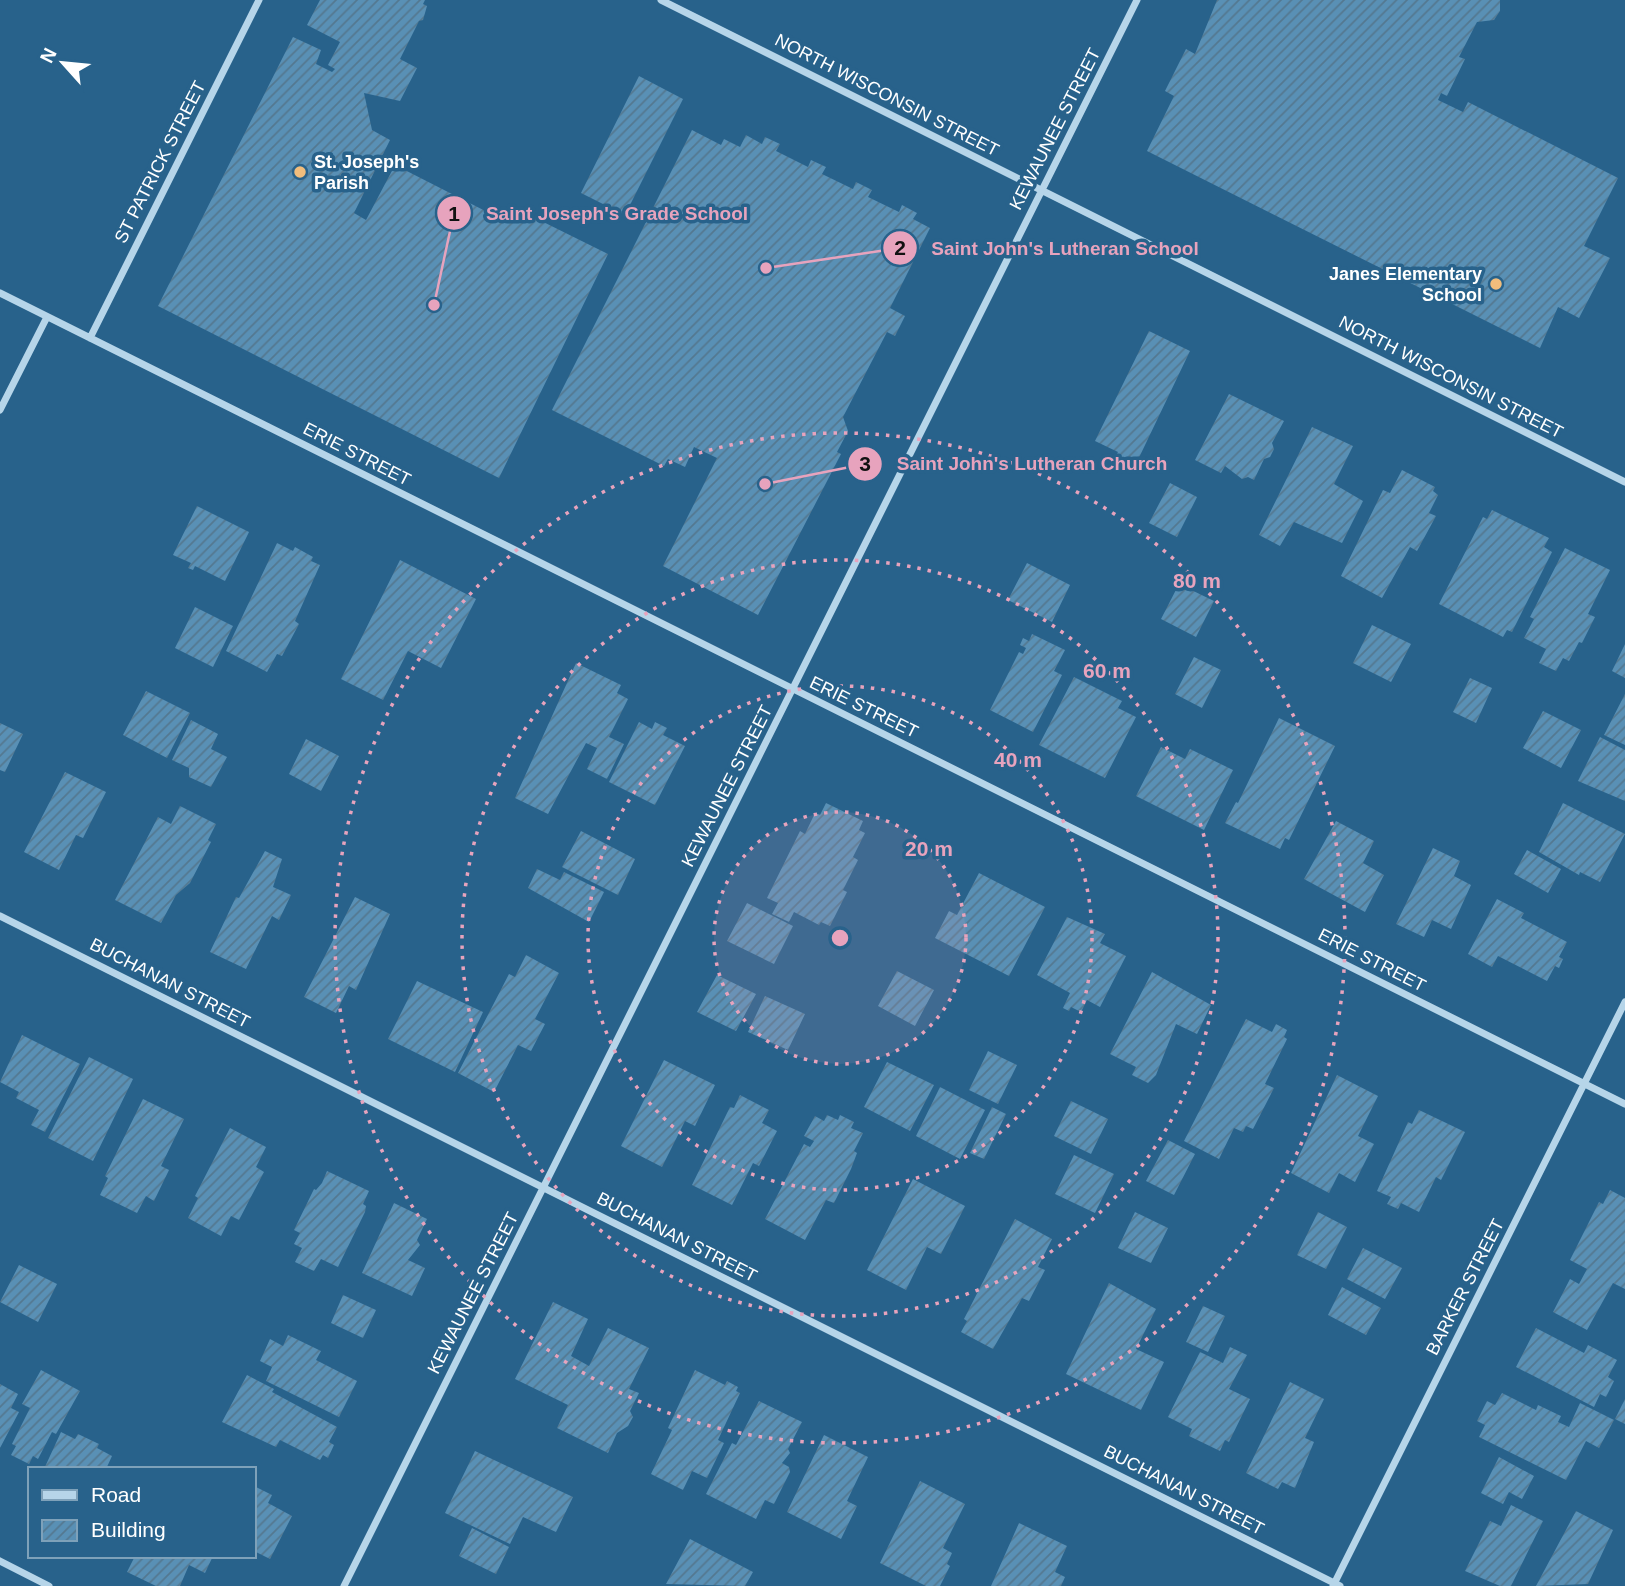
<svg xmlns="http://www.w3.org/2000/svg" width="1625" height="1586" font-family="Arial,sans-serif">
	<style>
		.building { fill: url(#building-hatch) }
		.lines { fill: none; stroke-linecap: round; stroke-linejoin: round }
		.street { stroke: #b6d5e9; stroke-width: 7 }
		.ring { fill: none; stroke: #e7a3bd; stroke-width: 3.5; stroke-dasharray: 3.5 7 }
		.poi-dot { fill: #f1bd7c; stroke: #28628b; stroke-width: 2.5 }
		.labels { text-anchor: middle; stroke-width: 7; stroke-linejoin: round; paint-order: stroke }
		.street-label { font-size: 18px; fill: #fff; stroke: #28628b }
		.poi-label { font-size: 18px; font-weight: bold; fill: #fff; stroke: #28628b; text-anchor: start }
		.centre { fill: #e7a3bd; stroke: #28628b; stroke-width: 3.5 }
		.ring-label { font-size: 21px; text-anchor: middle; font-weight: bold; fill: #e7a3bd; stroke: #28628b; stroke-width: 7; stroke-linejoin: round; paint-order: stroke }
		.leader { fill: none; stroke: #e7a3bd; stroke-width: 2.5 }
		.callout-dot { fill: #e7a3bd; stroke: #28628b; stroke-width: 2.5 }
		.mark-label { font-size: 21px; text-anchor: middle; font-weight: bold; fill: #111 }
		.callout-label { font-size: 19px; text-anchor: middle; font-weight: bold; fill: #e7a3bd; stroke: #28628b; stroke-width: 7; stroke-linejoin: round; paint-order: stroke }
	</style>
	<defs>
		<pattern id="building-hatch" width="6" height="6" patternUnits="userSpaceOnUse" patternTransform="scale(1.75)"><rect width="6" height="6" fill="#5990b5"/><path d="M-1 1l2-2M0 6l6-6M5 7l2-2" fill="none" stroke="#547890"/></pattern>
	</defs>
	<rect width="100%" height="100%" fill="#28628b"/>
	<path class="building" d="M320,0H425L423,4L427,6L423,20L419,21L400,59L417,68L400,101L364,93L372,130L390,140L354,213L366,220L395,165L501,219L509,205L608,254L499,478L158,306L293,37L321,50L316,64L332,72L335,69L328,65L340,42L307,25Z
		M1217,0H1500V11L1494,20L1477,22L1459,57L1465,59L1447,96L1441,93L1438,100L1463,112L1468,102L1618,178L1584,246L1610,258L1579,318L1558,307L1540,348L1147,151L1174,96L1165,91L1186,49L1195,54Z
		M639,76L683,99L625,215L581,193Z
		M692,130L721,145L724,139L740,147L746,135L762,144L765,137L780,144L776,151L808,167L811,160L826,167L822,174L853,189L856,182L872,190L868,197L899,212L902,205L917,213L913,219L930,228L890,308L905,316L895,336L887,332L843,417L848,431L837,452L841,454L758,615L663,566L717,458L694,447L685,467L668,459L664,466L552,410Z
		M1149,331L1190,351L1135,466L1115,457L1118,452L1095,441Z
		M1229,394L1284,421L1272,443L1274,449L1270,457L1264,459L1254,480L1248,477L1242,479L1225,466L1221,473L1195,460Z
		M1312,427L1353,446L1334,484L1363,501L1342,543L1294,522L1280,546L1259,535Z
		M1402,470L1435,487L1433,491L1438,495L1429,513L1436,516L1417,551L1410,547L1382,598L1341,576L1383,490L1390,493Z
		M1170,483L1197,497L1177,537L1149,523Z
		M197,506L249,532L225,581L195,566L193,570L188,568L191,563L173,555Z
		M1492,510L1549,538L1544,547L1552,552L1512,632L1507,630L1503,637L1439,604L1483,517L1487,519Z
		M277,543L293,551L295,547L313,557L311,561L320,565L295,621L299,624L282,656L277,654L267,672L226,651Z
		M1565,548L1610,570L1588,614L1595,617L1582,643L1579,642L1569,661L1563,658L1556,671L1539,663L1546,649L1524,638L1534,619L1530,617Z
		M400,560L476,599L441,668L408,651L383,700L341,679Z
		M1027,563L1070,585L1052,622L1008,600Z
		M1179,584L1214,601L1196,637L1161,619Z
		M195,607L233,626L213,667L175,648Z
		M1372,625L1411,644L1391,682L1353,663Z
		M1032,634L1065,650L1054,671L1062,675L1033,732L990,710L1019,652L1023,654L1026,648L1020,645L1023,638L1029,641Z
		M1625,644V678L1612,671Z
		M1194,657L1221,670L1202,708L1175,694Z
		M576,663L621,685L617,693L628,699L609,737L624,744L607,779L587,769L597,748L586,743L548,814L515,798Z
		M1074,677L1122,701L1118,708L1136,717L1105,778L1039,745Z
		M1470,678L1492,688L1476,723L1453,712Z
		M146,691L190,713L167,758L123,735Z
		M1625,694V745L1604,735Z
		M1543,711L1581,730L1561,768L1523,748Z
		M1279,718L1335,746L1289,840L1285,838L1280,849L1225,823L1236,802L1238,803Z
		M191,720L218,734L211,749L227,757L211,787L189,777V768L172,760Z
		M639,722L652,729L655,722L667,728L663,735L685,746L655,805L609,782Z
		M0,723L23,734L5,772L0,770Z
		M1600,737L1625,750V801L1578,781Z
		M306,739L339,756L321,791L289,774Z
		M1161,747L1185,759L1190,749L1233,770L1204,830L1136,796Z
		M65,772L106,792L83,838L76,835L59,870L24,852Z
		M826,803L863,821L859,830L865,833L853,857L858,860L843,890L847,892L830,926L821,922L819,925L794,912L789,922L772,914L778,903L767,898L800,831L805,834L815,813L820,815Z
		M1563,803L1625,834L1600,882L1580,872L1579,875L1539,852Z
		M180,806L216,824L208,840L211,842L190,883L176,895L161,923L115,900L158,817L171,824Z
		M1336,821L1374,841L1363,863L1384,875L1365,912L1304,879Z
		M581,831L635,859L618,895L562,867Z
		M1433,848L1460,861L1454,876L1471,885L1451,929L1432,920L1424,937L1396,924Z
		M1527,850L1561,869L1548,893L1514,874Z
		M265,851L282,859L273,887L291,895L279,920L272,916L246,969L210,952L236,897L239,898Z
		M537,869L560,880L564,872L604,892L589,922L528,888Z
		M979,873L1045,907L1009,976L935,938L949,911L957,915Z
		M355,897L390,914L356,990L349,986L336,1013L304,997Z
		M1497,899L1524,913L1521,918L1567,942L1559,957L1563,959L1559,968L1555,966L1547,981L1498,956L1492,967L1468,954Z
		M747,903L793,926L774,964L727,941Z
		M1067,917L1105,934L1100,943L1126,956L1100,1007L1087,1000L1081,1012L1071,1007L1069,1011L1063,1008L1070,993L1037,975Z
		M526,955L559,973L535,1019L545,1024L531,1051L518,1045L494,1092L458,1073L509,974L515,977Z
		M897,971L934,990L915,1026L878,1006Z
		M1152,972L1211,1005L1197,1034L1176,1024L1156,1075L1148,1083L1132,1075L1136,1067L1110,1054Z
		M717,975L756,994L736,1031L697,1012Z
		M417,981L483,1012L455,1072L388,1039Z
		M765,996L805,1014L788,1050L748,1032Z
		M1246,1019L1272,1032L1276,1024L1287,1030L1284,1037L1287,1039L1265,1084L1274,1088L1253,1129L1246,1126L1243,1132L1234,1128L1219,1159L1184,1141Z
		M22,1035L80,1064L45,1132L31,1125L39,1110L16,1098L19,1092L0,1082Z
		M988,1051L1017,1065L998,1104L969,1090Z
		M89,1057L133,1079L93,1161L48,1138Z
		M664,1060L715,1085L695,1126L685,1121L662,1167L621,1146Z
		M887,1062L934,1085L910,1131L864,1107Z
		M1337,1075L1378,1096L1358,1136L1374,1144L1355,1182L1339,1173L1329,1193L1291,1173Z
		M940,1087L985,1110L960,1159L916,1136Z
		M740,1095L769,1110L762,1123L777,1131L759,1166L753,1163L732,1205L692,1185L730,1107L734,1108Z
		M143,1099L184,1119L161,1166L169,1170L154,1201L146,1196L137,1213L100,1195L108,1178L105,1176Z
		M1071,1101L1108,1119L1091,1154L1054,1136Z
		M992,1107L1006,1114L984,1159L970,1153Z
		M1419,1110L1465,1132L1441,1180L1436,1177L1419,1212L1401,1203L1398,1209L1387,1204L1391,1197L1377,1191L1408,1122L1412,1124Z
		M827,1115L838,1120L840,1115L854,1122L851,1128L863,1133L854,1151L857,1153L851,1169L834,1203L826,1200L805,1240L765,1219L804,1144L810,1147L814,1141L804,1136L815,1116L824,1121Z
		M230,1128L266,1147L256,1167L264,1172L239,1220L231,1216L221,1236L188,1218L198,1198L195,1196Z
		M1168,1140L1195,1154L1174,1195L1146,1181Z
		M1074,1155L1114,1174L1095,1213L1055,1194Z
		M327,1171L369,1191L363,1204L366,1206L365,1212L338,1267L321,1259L314,1271L295,1262L302,1248L294,1244L300,1233L294,1230L314,1189L316,1190L322,1183Z
		M913,1179L965,1206L941,1254L927,1247L906,1290L867,1270Z
		M1610,1190L1625,1198V1289L1613,1283L1587,1330L1553,1312L1570,1279L1579,1284L1587,1269L1570,1260L1599,1202L1603,1204Z
		M394,1203L427,1219L417,1240L420,1245L408,1260L425,1268L412,1296L362,1273Z
		M1135,1212L1168,1228L1151,1263L1118,1248Z
		M1318,1212L1347,1227L1326,1269L1297,1255Z
		M1015,1219L1052,1239L1038,1267L1045,1270L1029,1301L1022,1298L993,1349L961,1332L967,1321L964,1319Z
		M1363,1248L1402,1268L1385,1299L1347,1279Z
		M19,1265L57,1284L38,1322L0,1302Z
		M1109,1283L1156,1309L1136,1349L1164,1362L1141,1410L1066,1374Z
		M1342,1287L1381,1308L1366,1335L1328,1315Z
		M343,1295L376,1310L363,1338L331,1323Z
		M553,1302L588,1319L571,1356L589,1366L608,1328L649,1348L629,1389L639,1393L630,1411L633,1417L628,1426L617,1433L608,1453L557,1428L568,1405L515,1379Z
		M1203,1306L1225,1316L1208,1352L1186,1342Z
		M1536,1328L1584,1353L1588,1345L1617,1360L1608,1377L1614,1381L1606,1397L1600,1394L1594,1407L1516,1367Z
		M288,1335L321,1351L316,1360L357,1381L339,1417L266,1381L272,1367L260,1361L270,1339L283,1346Z
		M1230,1347L1247,1355L1229,1389L1250,1399L1229,1442L1225,1440L1220,1451L1189,1436L1192,1429L1168,1417L1200,1352L1223,1363Z
		M41,1370L80,1391L56,1434L52,1432L38,1459L33,1456L29,1464L11,1455L16,1446L12,1444L30,1408L22,1404Z
		M695,1370L725,1385L727,1381L738,1387L736,1391L740,1393L718,1440L724,1443L707,1478L692,1471L683,1490L651,1474L672,1430L668,1428Z
		M247,1375L274,1389L272,1392L337,1427L329,1442L334,1445L328,1458L323,1455L320,1460L280,1440L276,1447L222,1422Z
		M1290,1382L1324,1399L1305,1438L1314,1442L1295,1488L1282,1482L1278,1489L1246,1473Z
		M0,1384L18,1394L11,1408L19,1412L0,1448Z
		M1502,1393L1536,1410L1538,1405L1561,1416L1558,1422L1569,1427L1580,1403L1614,1420L1599,1448L1586,1441L1566,1480L1479,1437L1485,1425L1477,1421L1487,1401L1495,1405Z
		M1625,1399V1424L1615,1419Z
		M759,1401L802,1422L788,1449L790,1453L782,1463L789,1467L790,1472L774,1504L765,1500L756,1519L706,1494L732,1443L736,1445Z
		M61,1432L75,1439L78,1434L99,1444L97,1448L112,1456L106,1469H44Z
		M824,1435L868,1457L847,1501L857,1506L841,1539L787,1512Z
		M475,1451L573,1497L556,1532L523,1517L510,1544L445,1513Z
		M1499,1457L1534,1476L1522,1499L1509,1492L1503,1504L1481,1493Z
		M920,1481L965,1504L943,1548L952,1553L947,1564L950,1566L940,1586H926L880,1563Z
		M254,1486L272,1495L268,1503L292,1516L270,1559L254,1551Z
		M1511,1505L1543,1521L1511,1586H1500L1465,1571L1490,1521L1501,1526Z
		M1576,1511L1613,1530L1588,1584L1536,1586Z
		M1019,1523L1067,1546L1055,1572L1065,1577L1061,1586H991Z
		M472,1528L509,1547L496,1574L459,1556Z
		M690,1539L753,1572L745,1586L666,1584Z
		M135,1556H213L205,1573L189,1565L180,1586H156L127,1572Z"/>
	<g class="lines">
		<path class="street" d="M661,0L1625,482
			M0,293L1625,1104
			M90,338L259,0
			M0,410L47,317
			M0,916L1340,1586
			M0,1561L49,1586
			M344,1586L1137,0
			M1333,1586L1625,1002"/>
	</g>
	<circle cx="840" cy="938" r="126" fill="#e7a3bd" fill-opacity=".12"/>
	<g class="ring">
		<circle cx="840" cy="938" r="126"/>
		<circle cx="840" cy="938" r="252"/>
		<circle cx="840" cy="938" r="378"/>
		<circle cx="840" cy="938" r="505"/>
	</g>
	<g class="poi-dot">
		<circle cx="300" cy="172" r="7"/>
		<circle cx="1496" cy="284" r="7"/>
	</g>
	<g class="labels">
		<g class="street-label">
			<text transform="translate(887 95) rotate(27)" y="6">NORTH WISCONSIN STREET</text>
			<text transform="translate(1055 129) rotate(-63)" y="6">KEWAUNEE STREET</text>
			<text transform="translate(160 162) rotate(-63)" y="6">ST PATRICK STREET</text>
			<text transform="translate(1451 377) rotate(27)" y="6">NORTH WISCONSIN STREET</text>
			<text transform="translate(357 454) rotate(27)" y="6">ERIE STREET</text>
			<text transform="translate(864 707) rotate(26)" y="6">ERIE STREET</text>
			<text transform="translate(727 786) rotate(-63)" y="6">KEWAUNEE STREET</text>
			<text transform="translate(1372 960) rotate(27)" y="6">ERIE STREET</text>
			<text transform="translate(170 983) rotate(27)" y="6">BUCHANAN STREET</text>
			<text transform="translate(677 1237) rotate(27)" y="6">BUCHANAN STREET</text>
			<text transform="translate(1465 1287) rotate(-63)" y="6">BARKER STREET</text>
			<text transform="translate(473 1293) rotate(-63)" y="6">KEWAUNEE STREET</text>
			<text transform="translate(1184 1490) rotate(27)" y="6">BUCHANAN STREET</text>
		</g>
		<g class="poi-label">
			<text x="314" y="168">St. Joseph's<tspan x="314" dy="21">Parish</tspan></text>
			<text x="1482" y="280" text-anchor="end">Janes Elementary<tspan x="1482" dy="21">School</tspan></text>
		</g>
	</g>
	<circle cx="840" cy="938" r="10" class="centre"/>
	<g class="ring-label">
		<text x="1197" y="588">80 m</text>
		<text x="1107" y="678">60 m</text>
		<text x="1018" y="767">40 m</text>
		<text x="929" y="856">20 m</text>
	</g>
	<path class="leader" d="M434 305L454 213M766 268L900 248M765 484L865 464"/>
	<g class="callout-dot">
		<circle cx="434" cy="305" r="7"/>
		<circle cx="766" cy="268" r="7"/>
		<circle cx="765" cy="484" r="7"/>
		<circle cx="454" cy="213" r="18"/>
		<circle cx="900" cy="248" r="18"/>
		<circle cx="865" cy="464" r="18"/>
	</g>
	<g class="mark-label">
		<text x="454" y="221">1</text>
		<text x="900" y="255">2</text>
		<text x="865" y="471">3</text>
	</g>
	<g class="callout-label">
		<text x="617" y="220">Saint Joseph's Grade School</text>
		<text x="1065" y="255">Saint John's Lutheran School</text>
		<text x="1032" y="470">Saint John's Lutheran Church</text>
	</g>
	<rect x="28" y="1467" width="228" height="91" fill="#28628b" stroke="#7ea1b9" stroke-width="2"/>
	<rect x="42" y="1490" width="35" height="10" fill="#b6d5e9" stroke="#7ea1b9" stroke-width="2"/>
	<text x="91" y="1502" font-size="21" fill="#ffffff">Road</text>
	<rect x="42" y="1520" width="35" height="21" fill="url(#building-hatch)" stroke="#7ea1b9" stroke-width="2"/>
	<text x="91" y="1537" font-size="21" fill="#ffffff">Building</text>
	<g transform="translate(63 63) rotate(297)" stroke="#28628b" stroke-width="5" paint-order="stroke">
	<path d="M0-5L12 26L0 18L-12 26Z" fill="#ffffff"/>
	<text y="-10" font-size="19" font-weight="bold" text-anchor="middle" fill="#ffffff">N</text>
	</g>
</svg>
